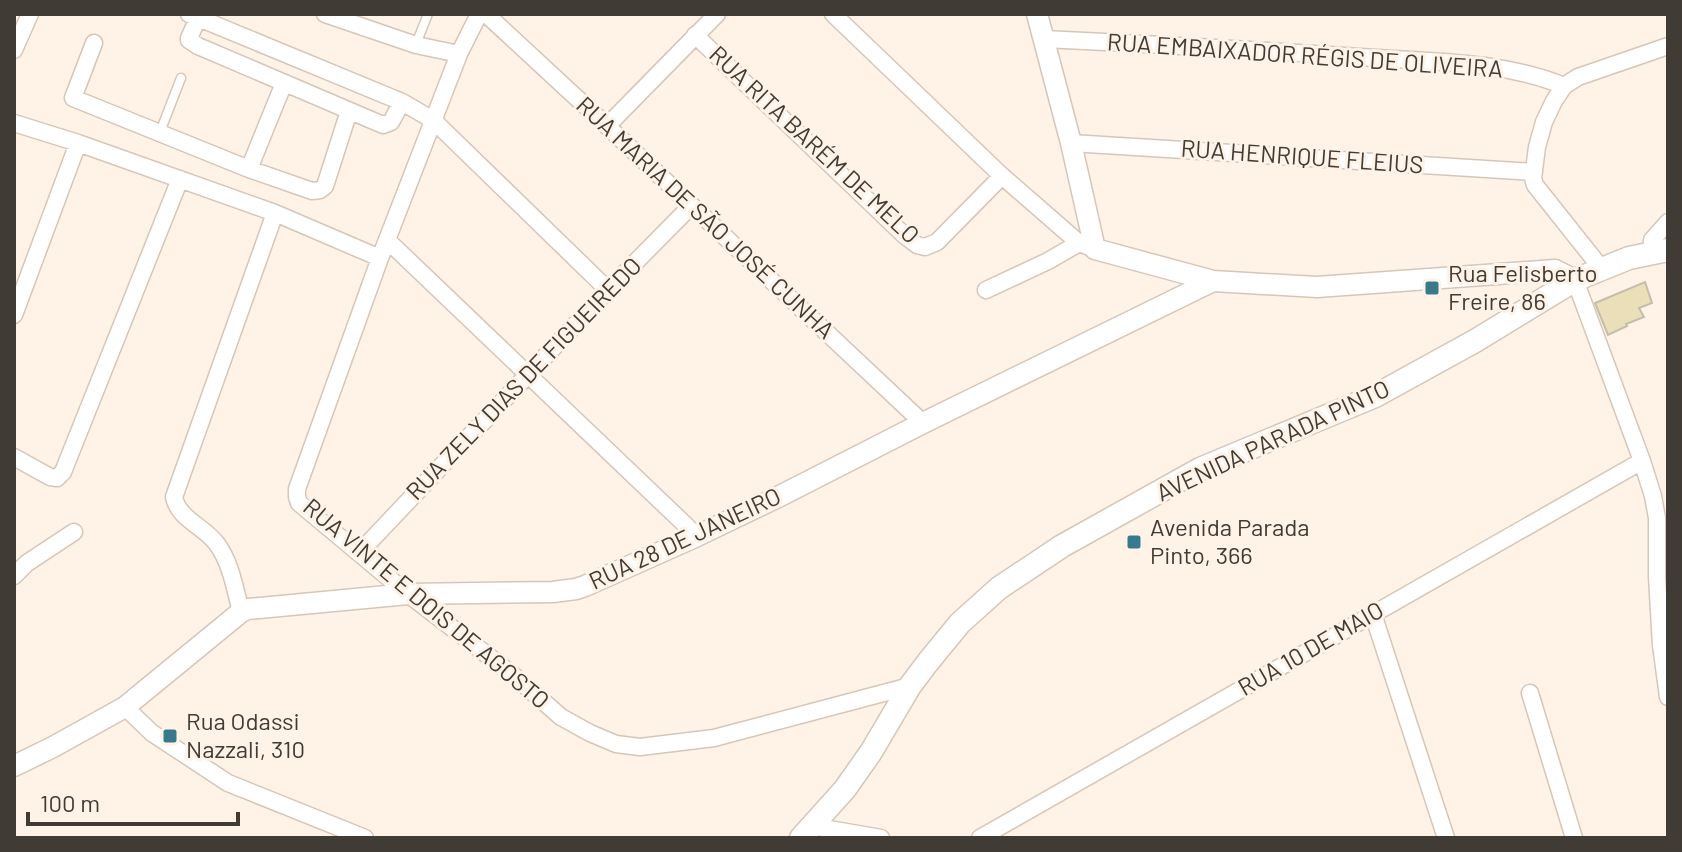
<svg xmlns="http://www.w3.org/2000/svg" width="1682" height="852" font-family="Barlow,sans-serif">
	<style>
		.building { fill: #eadfb9; stroke: #c3beab; stroke-width: 2 }
		.lines { fill: none; stroke-linecap: round; stroke-linejoin: round }
		.service-casing { stroke: #d6c6b8; stroke-width: 11 }
		.minor-casing { stroke: #d6c6b8; stroke-width: 19 }
		.tertiary-casing { stroke: #d6c6b8; stroke-width: 23 }
		.secondary-casing { stroke: #d6c6b8; stroke-width: 25 }
		.service { stroke: #fff; stroke-width: 8 }
		.minor { stroke: #fff; stroke-width: 16 }
		.tertiary { stroke: #fff; stroke-width: 20 }
		.secondary { stroke: #fff; stroke-width: 22 }
		.poi-dot { fill: #387a8c; stroke: #fff2e7; stroke-width: 3 }
		.labels { text-anchor: middle; stroke-width: 6; stroke-linejoin: round; paint-order: stroke }
		.street-label { font-size: 24px; fill: #413b35; stroke: #fff2e7 }
		.poi-label { font-size: 24px; fill: #413b35; stroke: #fff2e7; text-anchor: start }
	</style>
	<rect width="100%" height="100%" fill="#fff2e7"/>
	<path class="building" d="M1645,282L1652,303L1639,308L1644,317L1626,324L1627,326L1608,335L1595,303Z"/>
	<g class="lines">
		<defs>
			<path id="service" d="M416,44L428,14
				M160,132L181,78"/>
			<path id="minor" d="M189,14L402,102L433,120L608,290
				M200,14L189,38V40L198,46L383,125L391,122L402,102
				M325,14L416,45L459,54
				M479,14L459,54L380,258L297,489V497L299,503L408,594L513,675L561,717L590,733L616,744L640,747L714,738L910,686
				M486,14L607,126L923,423
				M833,14L1002,176L1079,243L1095,249
				M695,35L904,235L917,245L925,247L937,242L1002,176
				M1044,39C1149,44 1255,50 1360,57C1429,62 1500,60 1564,86
				M94,43L73,98L249,169L312,191L320,190L325,186L349,111
				M14,50L30,14
				M14,123L78,143L275,213L380,258
				M607,126L717,14
				M1071,143L1534,172
				M249,169L284,83
				M387,240L697,536
				M1651,253L1652,240L1668,222
				M1601,268L1535,185L1533,178L1537,147L1544,122L1554,101L1564,86L1578,77L1668,46
				M1575,280L1642,461L1653,496L1657,518V577L1661,645L1668,697
				M986,290L1048,261L1079,243
				M14,315L78,143
				M14,457L50,477L57,478L63,472L180,179
				M359,553L608,290L691,206
				M14,576L27,563L74,532
				M241,612C235,589 231,563 217,544C205,527 178,519 174,497L275,213
				M1373,614L1446,838
				M1530,693L1574,838
				M125,707L152,733L228,783L365,838
				M812,826L881,838
				M980,838L1642,461"/>
			<path id="tertiary" d="M1037,14L1071,143L1095,249L1213,281L1317,287L1555,270L1575,280
				M14,766L53,747L125,707L241,612L248,609L408,594L553,592L576,589L585,586L697,536L776,498L923,423L1213,281"/>
			<path id="secondary" d="M801,838L845,789L871,752L910,686L928,662L960,623L999,588L1062,546L1200,469L1375,396L1475,341L1575,280L1629,258L1668,250"/>
		</defs>
		<use href="#service" class="service-casing"/>
		<use href="#minor" class="minor-casing"/>
		<use href="#tertiary" class="tertiary-casing"/>
		<use href="#secondary" class="secondary-casing"/>
		<use href="#service" class="service"/>
		<use href="#minor" class="minor"/>
		<use href="#tertiary" class="tertiary"/>
		<use href="#secondary" class="secondary"/>
	</g>
	<g class="poi-dot">
		<rect x="1424" y="280" width="16" height="16" rx="4"/>
		<rect x="1126" y="534" width="16" height="16" rx="4"/>
		<rect x="162" y="728" width="16" height="16" rx="4"/>
	</g>
	<g class="labels">
		<g class="street-label">
			<text transform="translate(1305 56) rotate(4)" y="8">RUA EMBAIXADOR RÉGIS DE OLIVEIRA</text>
			<text transform="translate(814 145) rotate(43)" y="8">RUA RITA BARÉM DE MELO</text>
			<text transform="translate(1302 157) rotate(4)" y="8">RUA HENRIQUE FLEIUS</text>
			<text transform="translate(705 218) rotate(43)" y="8">RUA MARIA DE SÃO JOSÉ CUNHA</text>
			<text transform="translate(524 379) rotate(-46)" y="8">RUA ZELY DIAS DE FIGUEIREDO</text>
			<text transform="translate(1273 441) rotate(-25)" y="8">AVENIDA PARADA PINTO</text>
			<text transform="translate(685 539) rotate(-25)" y="8">RUA 28 DE JANEIRO</text>
			<text transform="translate(426 604) rotate(40)" y="8">RUA VINTE E DOIS DE AGOSTO</text>
			<text transform="translate(1311 649) rotate(-30)" y="8">RUA 10 DE MAIO</text>
		</g>
		<g class="poi-label">
			<text x="1448" y="282">Rua Felisberto<tspan x="1448" dy="28">Freire, 86</tspan></text>
			<text x="1150" y="536">Avenida Parada<tspan x="1150" dy="28">Pinto, 366</tspan></text>
			<text x="186" y="730">Rua Odassi<tspan x="186" dy="28">Nazzali, 310</tspan></text>
		</g>
	</g>
	<rect width="1682" height="852" fill="none" stroke="#413b35" stroke-width="32"/>
	<path d="M28 812v12h210v-12" fill="none" stroke="#413b35" stroke-width="4"/>
	<text x="40" y="812" font-size="24" fill="#413b35" stroke="#fff2e7" stroke-width="6" paint-order="stroke">100 m</text>
</svg>
